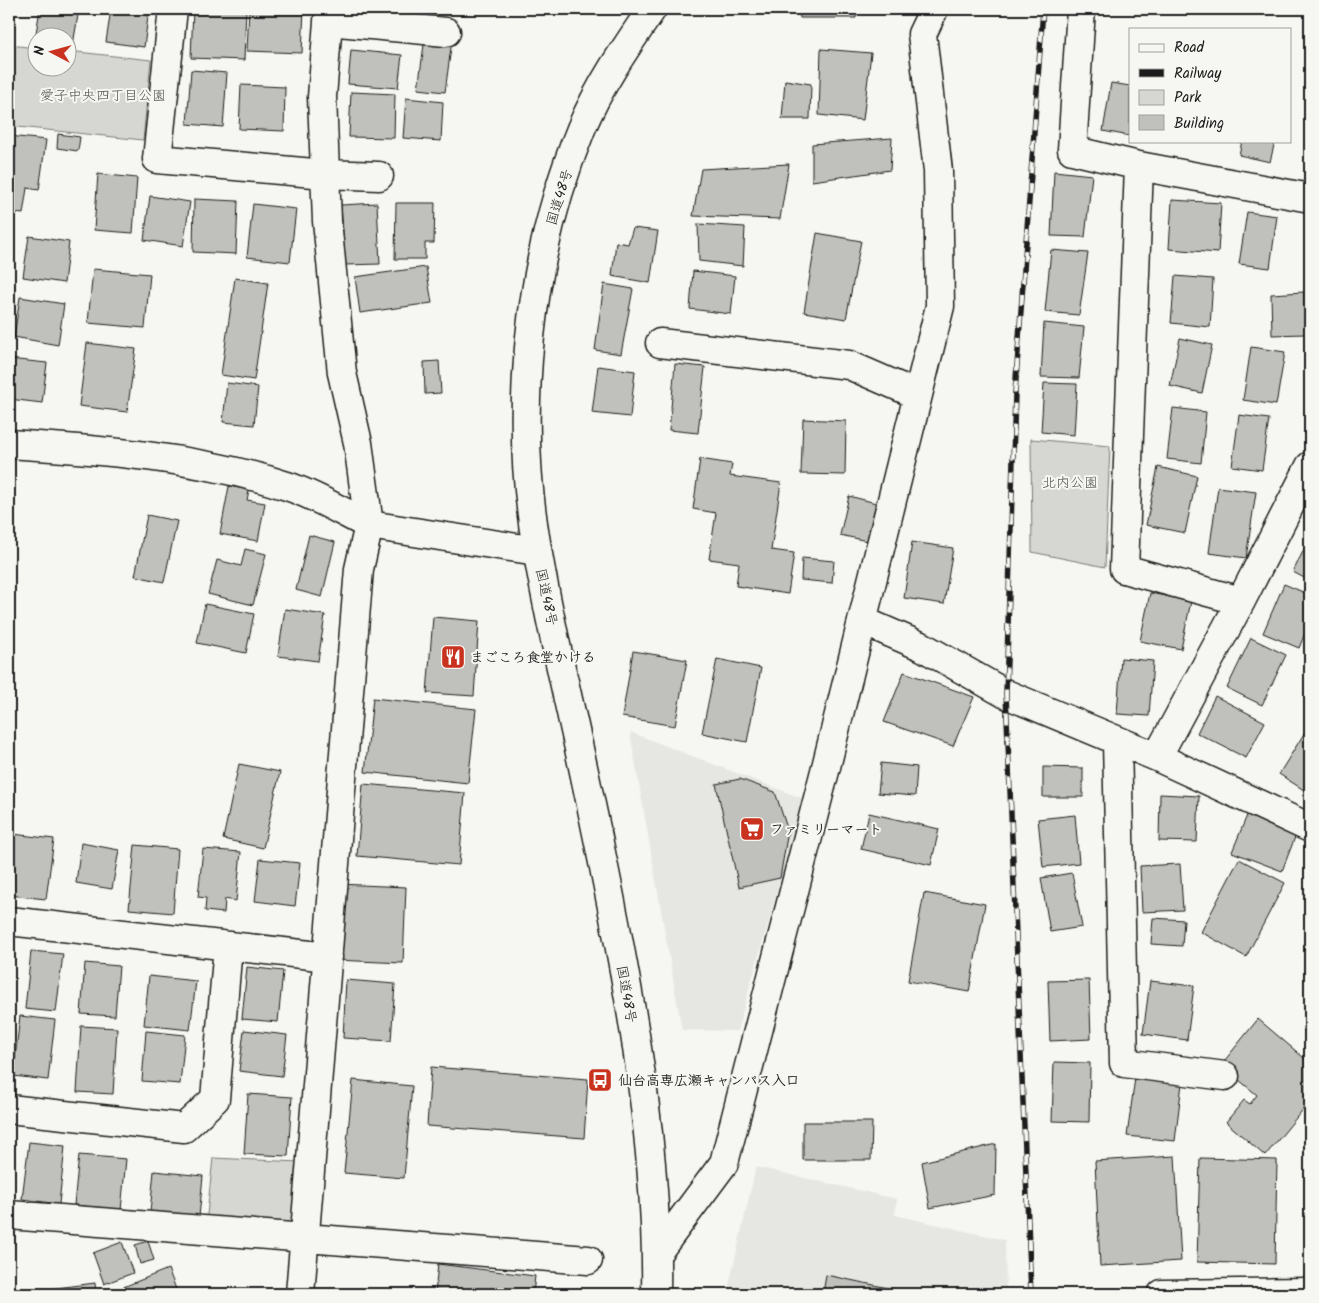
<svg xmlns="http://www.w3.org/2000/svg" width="1319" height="1303" font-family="Kalam,'Klee One',sans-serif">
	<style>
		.built { fill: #e6e6e2 }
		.green { fill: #d6d6d2; stroke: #797977 }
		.building { fill: #c0c0bd; stroke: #1c1c1c }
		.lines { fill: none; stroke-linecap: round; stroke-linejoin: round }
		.minor-casing { stroke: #1c1c1c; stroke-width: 31 }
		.tertiary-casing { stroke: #1c1c1c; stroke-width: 31 }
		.trunk-casing { stroke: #1c1c1c; stroke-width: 31 }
		.minor { stroke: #f6f6f2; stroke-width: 28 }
		.tertiary { stroke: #f6f6f2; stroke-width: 28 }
		.trunk { stroke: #f6f6f2; stroke-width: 28 }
		.rail-casing { stroke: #1c1c1c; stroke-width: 5.5 }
		.rail { stroke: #f6f6f2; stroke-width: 4; stroke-dasharray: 11; stroke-linecap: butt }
		.labels { text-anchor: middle; stroke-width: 4; stroke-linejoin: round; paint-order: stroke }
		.park-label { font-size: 14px; fill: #545453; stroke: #f6f6f2 }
		.street-label { font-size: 14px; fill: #1c1c1c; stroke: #f6f6f2 }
		.poi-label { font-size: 14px; font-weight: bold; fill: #1c1c1c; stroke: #f6f6f2; text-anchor: start }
	</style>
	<rect width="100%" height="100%" fill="#f6f6f2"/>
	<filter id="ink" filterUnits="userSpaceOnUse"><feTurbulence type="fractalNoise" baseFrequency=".02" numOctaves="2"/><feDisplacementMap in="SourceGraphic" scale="10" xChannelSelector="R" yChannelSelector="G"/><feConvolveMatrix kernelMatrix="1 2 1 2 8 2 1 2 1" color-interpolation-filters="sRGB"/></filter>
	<g filter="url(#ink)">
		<path class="built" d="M630,732L804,799L737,1031L682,1030Z
			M756,1167L897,1199L895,1215L1005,1240L1006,1294H727Z"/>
		<path class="green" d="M9,45L37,48L38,68H68V51L151,60L143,140L9,126Z
			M1031,439L1110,446L1105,567L1032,552Z
			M213,1158L300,1162L295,1230L206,1224Z"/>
		<path class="building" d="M40,9H79L73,45L68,44V38L35,39Z
			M111,9H149L144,47L106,42Z
			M193,9H246L244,60L191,58Z
			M249,9H304L302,53L247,51Z
			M798,9H857L856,18H800Z
			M425,37L452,40L445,92L418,89Z
			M821,49L871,53L863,120L819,115Z
			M351,50L402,55L398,88L348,84Z
			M191,70L227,73L223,127L187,124Z
			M785,80L811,84L810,119H782Z
			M1111,83L1130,86V136L1103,131Z
			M241,85L285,87L284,131L239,129Z
			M351,92L395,94L394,138L349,137Z
			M406,98L443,102L441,141L403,138Z
			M58,134L80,137L78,151L57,148Z
			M9,136L46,140L39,190L27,188L23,214L9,212Z
			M892,138L890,170L812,181V144Z
			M1242,141H1275L1270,162L1239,155Z
			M789,164L780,219L693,216L701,169Z
			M1054,171L1092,175L1085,237L1051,236Z
			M98,174L137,178L133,233L94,230Z
			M150,196L190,202L183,246L144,240Z
			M194,199L238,201L236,254L193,252Z
			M1172,200L1221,203L1218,253L1169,249Z
			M377,203L380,264L345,265L341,205Z
			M396,203H435L434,243H425V259H395Z
			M253,204L296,209L290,262L247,257Z
			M1247,212L1277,216L1270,268L1239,264Z
			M698,224L745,227L743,266L699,261Z
			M633,228L658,231L650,283L612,276L616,242L628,244Z
			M817,233L861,241L846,319L804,312Z
			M29,236L69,242L64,283L23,277Z
			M1051,250L1088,253L1079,315L1045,312Z
			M426,267L432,303L360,313L355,277Z
			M93,269L150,274L145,328L88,323Z
			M693,271L735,276L731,314L690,309Z
			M1175,276L1213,279L1210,327L1171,323Z
			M235,278L268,283L254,380L221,375Z
			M604,284L633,289L621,354L595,350Z
			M1304,292L1305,334L1272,335L1271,294Z
			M20,297L64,304L58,345L14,337Z
			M1044,323L1084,327L1079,378L1041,377Z
			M1180,338L1212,345L1202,393L1170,386Z
			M87,343L136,349L127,412L79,406Z
			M1251,347L1285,352L1276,405L1243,400Z
			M9,359L47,363L42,403L9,399Z
			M439,361L441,393L425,394L424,362Z
			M675,364L705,367L698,433L669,430Z
			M598,366L635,371L630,417L592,413Z
			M227,383L258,387L254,425L223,422Z
			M1044,383L1077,384L1074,435L1041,432Z
			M1173,408L1206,412L1201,463L1167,459Z
			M1239,415L1269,419L1262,470L1232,466Z
			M803,419L846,421L845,475L801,474Z
			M700,459L732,464L730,476L781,483L771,550L794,553L788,594L736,586L739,563L709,559L716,513L693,509Z
			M1158,467L1197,476L1185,533L1146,525Z
			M229,486L249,490L247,500L265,503L258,541L220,534Z
			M1218,487L1256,492L1246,558L1209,553Z
			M849,496L876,503L867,541L840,535Z
			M147,515L177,521L164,582L135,576Z
			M309,535L335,542L322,597L296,590Z
			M1310,537V581L1293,572Z
			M912,542L953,548L944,604L904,598Z
			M245,549L266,554L253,605L208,594L217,560L241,566Z
			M802,558L834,561L832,583L801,580Z
			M1284,584L1310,595V621L1299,648L1263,633Z
			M1150,593L1191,601L1181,649L1140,641Z
			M205,604L254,614L246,653L197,643Z
			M285,609L325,615L318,661L278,656Z
			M433,617L479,621L474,696L427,693Z
			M1251,638L1286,655L1262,705L1227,688Z
			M633,651L687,660L675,726L622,717Z
			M1121,658L1153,661L1149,716L1117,714Z
			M717,659L761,668L747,742L702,733Z
			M904,672L974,697L953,746L884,722Z
			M1215,696L1265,722L1246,758L1197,733Z
			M373,698L476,709L468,783L365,772Z
			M1310,724V794L1279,774Z
			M881,763L917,767L915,796L878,793Z
			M239,764L280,772L263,848L223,839Z
			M1043,767L1083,768V797H1043Z
			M740,779L775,792L788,831L780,878L739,887L716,784Z
			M363,784L465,793L459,865L357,856Z
			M1160,794L1199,796L1197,842L1159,841Z
			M869,813L939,829L931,865L861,849Z
			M1248,813L1297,832L1282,871L1232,852Z
			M1075,815L1079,863L1043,867L1038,819Z
			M13,834L54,839L46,899L9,895V865Z
			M81,843L119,850L112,889L76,883Z
			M135,845L178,849L173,913L129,909Z
			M203,849L241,852L236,901L225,899L224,913L205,911L206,898L198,897Z
			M260,859L300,863L295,906L255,901Z
			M1239,859L1285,883L1246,957L1201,932Z
			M1180,864L1183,910L1142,912L1140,866Z
			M1072,873L1082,927L1050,932L1041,878Z
			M338,884L406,887L403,963L335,960Z
			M924,893L985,904L969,992L908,981Z
			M1153,918L1184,920L1182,946L1151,944Z
			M31,951L63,954L56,1012L25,1009Z
			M85,963L119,966L115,1016L81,1014Z
			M247,967L283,971L278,1022L242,1019Z
			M149,976L196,981L190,1030L144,1025Z
			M346,980L395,984L391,1041L343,1038Z
			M1089,980L1091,1039L1050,1041L1048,981Z
			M1150,981L1194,986L1187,1040L1143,1034Z
			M20,1016L55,1020L48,1080L13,1076Z
			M1258,1019L1310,1063V1101L1265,1156L1226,1122L1244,1100L1250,1104L1257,1095L1221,1065Z
			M81,1026L117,1028L113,1094L77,1092Z
			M244,1030L287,1035L282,1076L239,1071Z
			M146,1031L185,1035L180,1084L142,1081Z
			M1054,1062L1090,1063L1089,1122L1052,1121Z
			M431,1067L588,1079L584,1138L427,1126Z
			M1135,1078L1182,1083L1175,1141L1127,1136Z
			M353,1080L412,1086L404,1178L344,1173Z
			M248,1094L292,1097L288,1156L244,1154Z
			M803,1122H872L871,1160H803Z
			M29,1142L65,1146L59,1204L22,1199Z
			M996,1144L995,1195L930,1208L922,1162Z
			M79,1155L126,1159L121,1210L74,1205Z
			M1175,1156L1181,1261L1100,1266L1095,1161Z
			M1200,1158L1277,1160L1275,1264L1197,1262Z
			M154,1171L203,1176L199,1217L150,1212Z
			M148,1241L154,1260L140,1264L135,1245Z
			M122,1242L133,1273L104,1284L93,1253Z
			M438,1264L535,1276L533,1294H435Z
			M168,1269L178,1294H106Z
			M826,1275L917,1294H823Z
			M95,1283L96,1294H26V1292Z"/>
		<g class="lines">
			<defs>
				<path id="minor" d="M173,9L157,159L325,174L379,176
					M1081,9L1072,150L1139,166L1310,198
					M328,21L446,32
					M1139,166L1124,569L1241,601
					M660,343L849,365L918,395
					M9,444C102,450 198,457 287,486C315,495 342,512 369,525
					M863,621L923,647L1006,694L1157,757L1310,828
					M1117,741L1124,1063L1225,1076
					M1157,757L1241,601L1310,466
					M9,921L328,957
					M9,1109L184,1128L215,1099L228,946
					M9,1215L588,1260
					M657,1253L724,1163L826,767L940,306L938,171L922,34L934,9
					M300,1294L359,569L369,525L358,443L342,373L327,221L322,97L329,9
					M1162,1294L1310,1292"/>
				<path id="tertiary" d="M369,525L537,551"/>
				<path id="trunk" d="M652,9C626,47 599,86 581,129C528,259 512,415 538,554C551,630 570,705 586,781C621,945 659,1127 656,1294"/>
			</defs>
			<use href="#minor" class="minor-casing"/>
			<use href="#tertiary" class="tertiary-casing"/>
			<use href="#trunk" class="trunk-casing"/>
			<use href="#minor" class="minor"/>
			<use href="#tertiary" class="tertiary"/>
			<use href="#trunk" class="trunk"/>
			<defs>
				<path id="rail" d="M1031,1294L1006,694L1015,393L1043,9"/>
			</defs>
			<use href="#rail" class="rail-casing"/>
			<use href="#rail" class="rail"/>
		</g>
	</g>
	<defs>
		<symbol id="restaurant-square" viewBox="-11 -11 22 22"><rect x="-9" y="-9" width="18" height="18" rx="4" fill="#c8321e" stroke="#f6f6f2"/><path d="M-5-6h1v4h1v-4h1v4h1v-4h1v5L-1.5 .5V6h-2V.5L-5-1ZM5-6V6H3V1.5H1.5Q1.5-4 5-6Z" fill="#fff"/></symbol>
		<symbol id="supermarket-square" viewBox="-11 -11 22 22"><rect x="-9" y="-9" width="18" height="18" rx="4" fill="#c8321e" stroke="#f6f6f2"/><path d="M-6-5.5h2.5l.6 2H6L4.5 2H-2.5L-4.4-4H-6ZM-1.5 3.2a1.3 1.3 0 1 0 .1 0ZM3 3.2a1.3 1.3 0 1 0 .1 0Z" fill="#fff"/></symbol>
		<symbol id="bus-square" viewBox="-11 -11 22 22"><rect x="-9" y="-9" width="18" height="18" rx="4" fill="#c8321e" stroke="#f6f6f2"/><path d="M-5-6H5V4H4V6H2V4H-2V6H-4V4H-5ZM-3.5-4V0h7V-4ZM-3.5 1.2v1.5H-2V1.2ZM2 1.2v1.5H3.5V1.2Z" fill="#fff"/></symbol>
	</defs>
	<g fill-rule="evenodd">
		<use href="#restaurant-square" x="439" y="643" width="28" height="28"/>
		<use href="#supermarket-square" x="738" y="815" width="28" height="28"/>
		<use href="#bus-square" x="586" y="1066" width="28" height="28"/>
	</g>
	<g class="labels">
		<g class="park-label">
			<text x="103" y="100">愛子中央四丁目公園</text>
			<text x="1070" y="487">北内公園</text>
		</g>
		<g class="street-label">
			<text transform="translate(559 197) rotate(-73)" y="5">国道48号</text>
			<text transform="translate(547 597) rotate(78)" y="5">国道48号</text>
			<text transform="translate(627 994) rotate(80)" y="5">国道48号</text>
		</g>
		<g class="poi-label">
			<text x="470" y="662">まごころ食堂かける</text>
			<text x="770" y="834">ファミリーマート</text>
			<text x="618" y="1085">仙台高専広瀬キャンパス入口</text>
		</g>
	</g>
	<rect width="1319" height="1303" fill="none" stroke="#f6f6f2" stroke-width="30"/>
	<rect x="15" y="15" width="1289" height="1273" fill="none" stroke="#1c1c1c" stroke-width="2" filter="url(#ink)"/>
	<rect x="1129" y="28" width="162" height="115" fill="#f6f6f2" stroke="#9f9f9c"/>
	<rect x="1139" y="44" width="25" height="8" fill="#f6f6f2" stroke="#9f9f9c"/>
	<text x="1174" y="52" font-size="15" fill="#1c1c1c">Road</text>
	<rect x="1139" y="69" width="25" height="8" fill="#1c1c1c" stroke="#9f9f9c"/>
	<text x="1174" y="78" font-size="15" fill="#1c1c1c">Railway</text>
	<rect x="1139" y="90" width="25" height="15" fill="#d6d6d2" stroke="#9f9f9c"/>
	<text x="1174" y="102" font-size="15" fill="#1c1c1c">Park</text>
	<rect x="1139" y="115" width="25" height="15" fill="#c0c0bd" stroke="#9f9f9c"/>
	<text x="1174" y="128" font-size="15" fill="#1c1c1c">Building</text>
	<g transform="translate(52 52) rotate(276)"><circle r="24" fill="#f6f6f2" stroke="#9f9f9c"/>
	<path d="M0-4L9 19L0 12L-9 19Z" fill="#c8321e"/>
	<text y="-8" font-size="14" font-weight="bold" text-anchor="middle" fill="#1c1c1c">N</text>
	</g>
</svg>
